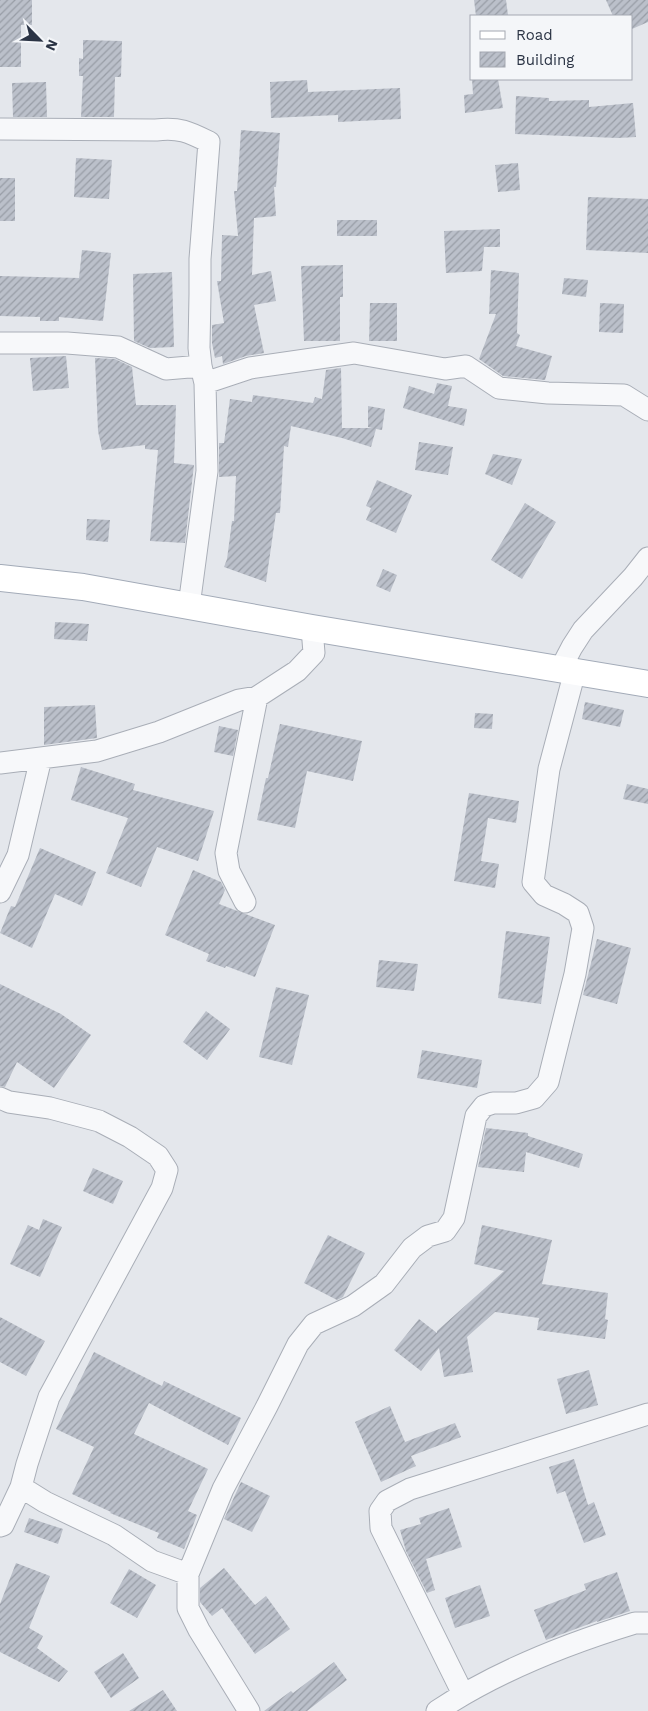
<svg xmlns="http://www.w3.org/2000/svg" width="648" height="1711" font-family="'Work Sans',sans-serif">
	<style>
		.building { fill: url(#building-hatch) }
		.lines { fill: none; stroke-linecap: round; stroke-linejoin: round }
		.minor-casing { stroke: #a9aeb7; stroke-width: 23 }
		.major-casing { stroke: #a3abb8; stroke-width: 28 }
		.minor { stroke: #f7f8fa; stroke-width: 21 }
		.major { stroke: #fff; stroke-width: 26 }
	</style>
	<defs>
		<pattern id="building-hatch" width="6" height="6" patternUnits="userSpaceOnUse" patternTransform="scale(1.25)"><rect width="6" height="6" fill="#bbc0ca"/><path d="M-1 1l2-2M0 6l6-6M5 7l2-2" fill="none" stroke="#989da6"/></pattern>
	</defs>
	<rect width="100%" height="100%" fill="#e4e7ec"/>
	<path class="building" d="M0,0H32V25H21V67H0Z
		M474,0H506L508,15L476,16Z
		M606,0H648V22L632,29V16H613Z
		M83,40L122,41L121,77H115L114,117H81L83,76H79V58L83,59Z
		M472,79H498L503,108L465,113L464,95L473,94Z
		M307,80L308,92L400,88L401,119L338,122V115L271,118L270,82Z
		M46,82L47,117H13L12,83Z
		M516,96L549,98V101L589,100V107L633,103L636,137L618,138L515,134Z
		M241,130L280,133L276,187H274L276,216L254,218L252,275L271,271L276,301L254,305L264,353L246,356L223,364L222,356L215,358L212,343V325L224,323L217,281H221L222,235L238,236L234,191H237Z
		M76,158L112,160L109,199L74,197Z
		M518,163L520,190L498,192L495,165Z
		M0,178H15V221H0Z
		M588,197L648,199V253L586,250Z
		M337,220H377V236H337Z
		M500,229V247H484L482,271L446,273L444,231Z
		M82,250L111,253L103,321L59,317V321H40V317L0,316V276L79,278Z
		M343,265V297H340V341H304L301,266Z
		M491,270L519,273L517,333L520,335L516,346L552,356L545,380L503,376L479,359L496,314H489Z
		M172,272L174,347L150,348L134,341L133,274Z
		M564,278L588,280L586,297L562,294Z
		M370,303H397V341H369Z
		M600,303L624,304L623,333L599,332Z
		M66,356L69,388L33,391L30,358Z
		M95,358L115,359L132,367L136,405H176L174,463L194,465L185,543L150,541L158,450L145,449V445L102,450L98,431Z
		M341,368L342,428H372L368,427V406L385,409L382,430L376,429L371,447L342,438L291,426L288,447L284,446L280,513H276L266,582L224,567L227,559L232,521H234L236,476L219,477V443H224L230,399L252,402L253,395L313,403L315,397L322,399L326,370Z
		M437,383L452,386L448,406L467,409L464,426L403,408L409,386L434,394Z
		M419,442L453,447L448,475L415,470Z
		M493,454L522,459L512,485L485,474Z
		M377,480L412,495L396,533L366,520L371,508L366,506Z
		M525,503L556,522L522,579L491,560Z
		M87,519L110,520L108,542L86,540Z
		M383,569L397,575L390,592L376,586Z
		M55,622L89,624L87,641L54,639Z
		M585,702L624,710L620,727L582,719Z
		M95,705L97,738L44,745V707Z
		M475,713L493,714L492,729L474,728Z
		M280,724L362,741L353,781L307,771L295,828L257,820L266,778H268Z
		M219,726L238,730L233,756L214,752Z
		M81,767L135,784L133,790L214,811L198,861L157,847L141,887L106,873L128,818L71,800Z
		M627,784L648,789V804L623,799Z
		M469,793L519,801L516,823L488,818L481,861L499,864L495,888L454,881Z
		M40,848L96,872L82,906L55,894L32,948L0,933L11,906L15,907Z
		M193,870L221,882L225,890L219,904L275,925L255,977L226,966L225,968L206,961L209,954L165,935Z
		M506,931L550,937L541,1004L498,998Z
		M597,939L631,948L617,1004L583,995Z
		M379,960L418,964L414,991L376,987Z
		M0,984L61,1014L91,1035L54,1088L17,1062L5,1087L0,1086Z
		M276,987L309,995L292,1065L259,1057Z
		M206,1011L230,1029L207,1060L183,1042Z
		M422,1050L482,1060L477,1088L417,1078Z
		M486,1128L528,1133V1136L583,1154L579,1168L526,1152L524,1172L478,1167Z
		M93,1168L123,1181L113,1204L83,1191Z
		M43,1219L62,1227L40,1277L10,1264L28,1225L39,1230Z
		M482,1225L552,1240L542,1284L608,1293L605,1319L608,1320L605,1339L537,1330L539,1318L495,1312L467,1337L473,1372L444,1377L439,1348L421,1371L394,1350L419,1319L437,1333V1331L504,1271L474,1264Z
		M328,1235L365,1253L343,1297L337,1300L304,1283Z
		M0,1317L45,1341L26,1376L0,1362Z
		M94,1352L162,1386L164,1381L241,1418L228,1445L149,1403L134,1434L208,1469L188,1511L197,1515L184,1549L157,1538L159,1533L110,1513L111,1512L72,1494L94,1447L56,1429Z
		M589,1370L598,1405L566,1414L557,1379Z
		M390,1406L405,1442L455,1423L461,1437L411,1456L416,1466L381,1482L355,1422Z
		M574,1459L588,1505L594,1502L606,1535L584,1543L565,1491L557,1494L549,1467Z
		M241,1482L270,1496L252,1532L224,1519Z
		M449,1508L462,1547L426,1559L435,1590L427,1593L406,1551L400,1530L421,1524L419,1518Z
		M29,1518L63,1529L58,1544L24,1532Z
		M16,1563L50,1576L29,1628L43,1636L37,1648L68,1671L59,1682L0,1652V1604Z
		M224,1568L255,1605L266,1596L290,1629L255,1654L222,1608L212,1616L200,1602V1588Z
		M129,1569L156,1585L137,1618L110,1603Z
		M617,1572L630,1611L597,1622V1621L546,1640L534,1610L586,1590L584,1584Z
		M480,1585L490,1616L455,1628L445,1598Z
		M123,1653L139,1678L111,1698L94,1672Z
		M334,1662L347,1680L307,1711H264L291,1691L293,1693Z
		M163,1690L177,1711H129Z"/>
	<g class="lines">
		<defs>
			<path id="minor" d="M0,129L156,130C179,127 189,132 209,142L200,259V294L199,348L201,366L205,383L207,471L189,606
				M0,343H67L118,347L166,369L201,366
				M205,383L250,368L354,353L445,369L466,366L499,388L548,393L624,395L648,410
				M561,668L572,647L583,630L633,577L648,558
				M0,763L97,751L159,732L239,700L257,697L297,671L314,653L312,628
				M0,892L18,855L41,758
				M245,902L229,871L226,853L257,697
				M0,1098L9,1102L50,1108L99,1121L130,1137L158,1156L167,1170L162,1188L49,1397L27,1464L21,1487L45,1502L114,1535L152,1561L188,1574
				M0,1526L3,1525L21,1487
				M463,1694L381,1528L380,1511L387,1501L410,1489L648,1414
				M249,1711L199,1630L188,1608V1574L223,1489L267,1406L298,1344L314,1324L353,1306L384,1284L412,1248L428,1236L445,1231L454,1218L476,1116L484,1106L493,1103H516L534,1098L548,1082L575,974L583,928L578,913L564,904L544,895L533,882L549,769L575,671
				M437,1711C497,1671 566,1644 635,1623H648"/>
			<path id="major" d="M0,578L83,587L312,628L648,684"/>
		</defs>
		<use href="#minor" class="minor-casing"/>
		<use href="#major" class="major-casing"/>
		<use href="#minor" class="minor"/>
		<use href="#major" class="major"/>
	</g>
	<rect x="470" y="15" width="162" height="65" fill="#f4f6f9" stroke="#a4a8b1"/>
	<rect x="480" y="31" width="25" height="8" fill="#ffffff" stroke="#a4a8b1"/>
	<text x="516" y="40" font-size="15" fill="#2b3445">Road</text>
	<rect x="480" y="52" width="25" height="15" fill="url(#building-hatch)" stroke="#a4a8b1"/>
	<text x="516" y="65" font-size="15" fill="#2b3445">Building</text>
	<g transform="translate(40 40) rotate(114)" stroke="#f4f6f9" stroke-width="4" paint-order="stroke">
	<path d="M0-4L9 19L0 12L-9 19Z" fill="#2b3445"/>
	<text y="-8" font-size="14" font-weight="bold" text-anchor="middle" fill="#2b3445">N</text>
	</g>
</svg>
